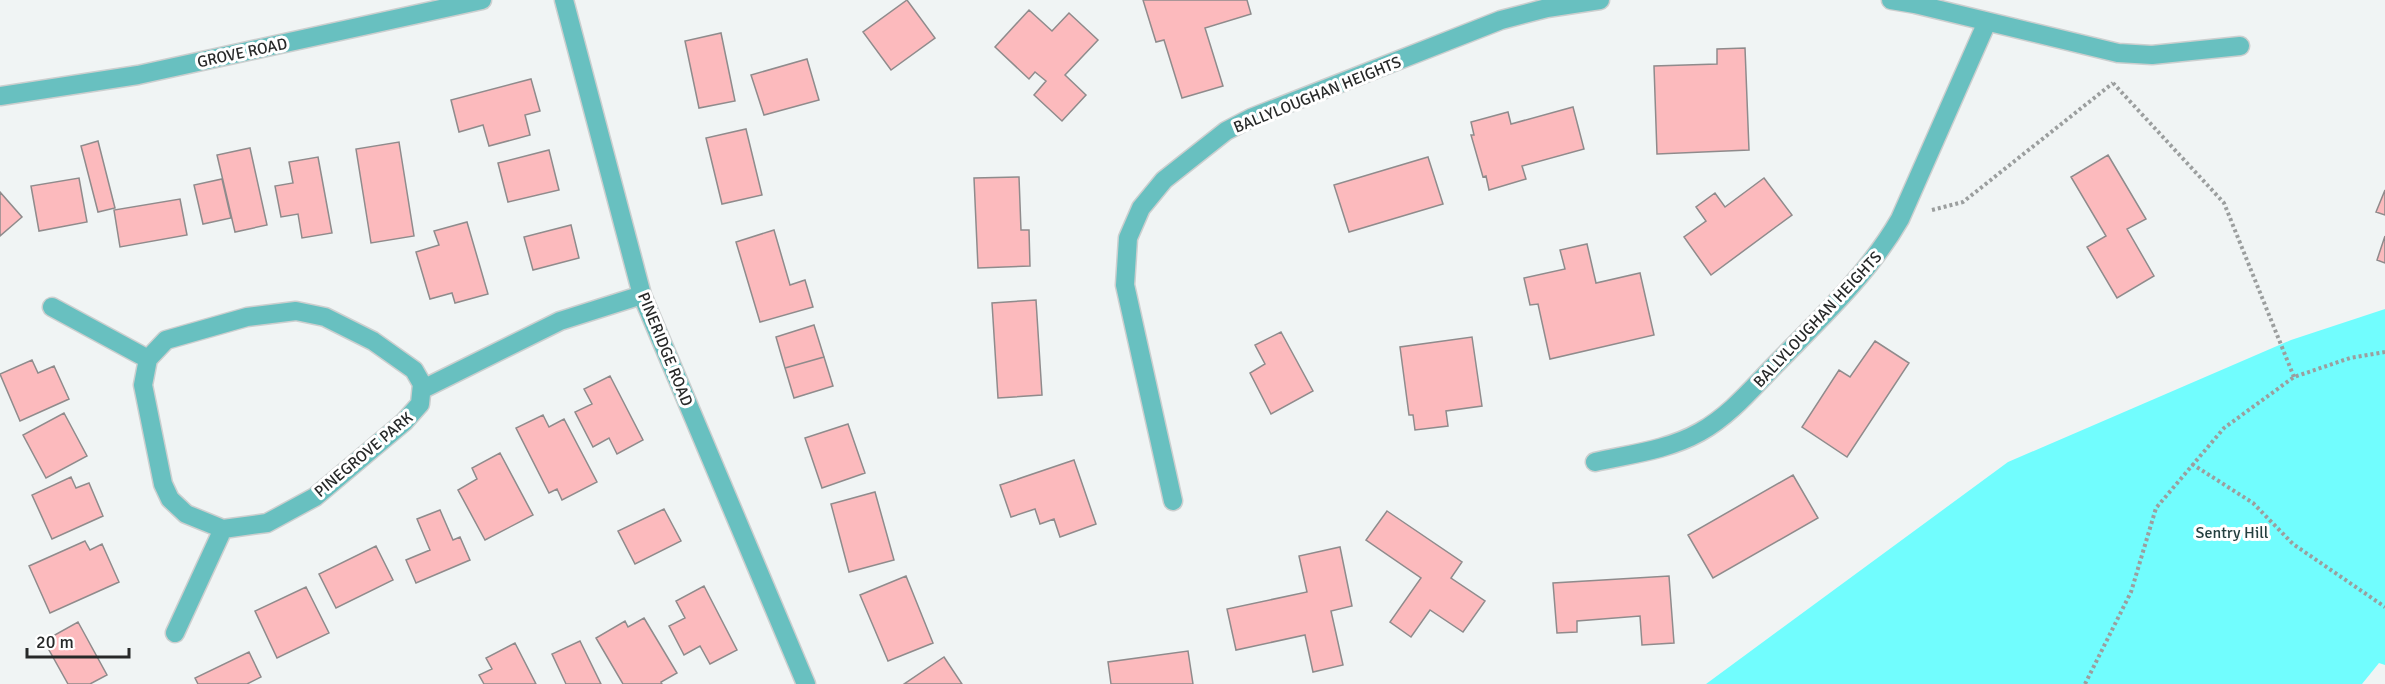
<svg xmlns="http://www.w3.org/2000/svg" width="2385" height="684" font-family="Signika,sans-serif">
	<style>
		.green { fill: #71fdfe }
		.building { fill: #fcbabd; stroke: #8f8b8c; stroke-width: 1.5 }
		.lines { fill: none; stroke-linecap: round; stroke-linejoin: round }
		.minor-casing { stroke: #cccfcf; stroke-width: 21 }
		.tertiary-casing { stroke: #cccfcf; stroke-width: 21 }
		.path { stroke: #9b9e9e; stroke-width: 4; stroke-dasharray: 3 3; stroke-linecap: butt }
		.minor { stroke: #68c0c0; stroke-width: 18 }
		.tertiary { stroke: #68c0c0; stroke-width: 18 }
		.labels { text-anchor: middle; stroke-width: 6; stroke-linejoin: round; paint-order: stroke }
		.street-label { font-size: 16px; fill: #272929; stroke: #fff }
		.park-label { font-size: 16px; fill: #253f3f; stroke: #fff }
	</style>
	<rect width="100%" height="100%" fill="#f0f4f4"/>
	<path class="green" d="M2385,309V665L2379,663L2362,684H1706L2008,462L2291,340Z"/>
	<path class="building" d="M907,0L935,38L891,70L863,32Z
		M1143,0H1247L1251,14L1205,28L1223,86L1182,98L1164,40L1156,42Z
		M1029,10L1052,31L1069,13L1098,40L1065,75L1086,95L1062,121L1034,95L1046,81L1035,72L1029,79L995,47Z
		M721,33L735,101L699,108L685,41Z
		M1745,48L1749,150L1657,154L1654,66L1717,64V49Z
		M807,59L819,100L764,115L751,75Z
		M531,79L540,111L525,115L530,135L489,146L483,125L459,132L451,100Z
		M1573,107L1584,149L1522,166L1526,179L1489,190L1486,176L1483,177L1471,135H1474L1471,122L1508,112L1511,124Z
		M746,129L762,195L722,204L706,138Z
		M98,141L115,208L98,212L81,146Z
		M399,142L414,236L371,243L356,149Z
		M250,148L267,225L235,232L217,155Z
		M549,150L559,190L508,202L498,163Z
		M2108,155L2146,219L2127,229L2154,276L2117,298L2087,247L2106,236L2071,177Z
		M318,157L332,233L302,238L298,214L281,217L275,186L293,183L289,162Z
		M1428,157L1443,204L1349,232L1334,185Z
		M1019,177L1021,230H1029L1030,266L978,268L974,178Z
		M79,178L87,222L39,231L31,186Z
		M1764,178L1792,215L1711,275L1684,237L1706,221L1696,207L1715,193L1725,207Z
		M222,179L231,218L203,224L194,185Z
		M2385,190V215L2376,212Z
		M0,192L22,217L0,236Z
		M180,199L187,235L120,247L114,210Z
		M467,222L488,294L455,303L452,293L430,299L416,252L439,245L434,231Z
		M571,225L579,258L533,270L524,237Z
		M774,230L790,285L805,280L813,307L760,322L736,242Z
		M2385,236V263L2377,260Z
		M1587,244L1596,283L1640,273L1654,335L1550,359L1538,304L1530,305L1524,278L1565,269L1560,250Z
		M1036,300L1042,395L998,398L992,303Z
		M814,325L824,357L785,368L776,337Z
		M1281,332L1313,391L1271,414L1250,373L1265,364L1255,345Z
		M1472,337L1482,406L1446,411L1448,426L1415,430L1413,415H1409L1400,347Z
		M1875,341L1909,363L1847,457L1802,427L1839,370L1850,377Z
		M824,357L833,386L794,398L785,368Z
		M32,360L38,373L54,366L69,399L20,421L0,374Z
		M610,376L643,440L617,454L609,438L593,447L575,412L592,404L584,389Z
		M64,413L87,456L46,478L23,435Z
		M543,415L549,427L564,419L597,482L562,500L557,489L549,493L516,428Z
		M848,424L865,473L822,488L805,438Z
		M500,453L533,515L485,540L458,490L477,479L472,468Z
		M1074,460L1096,524L1060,537L1054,519L1040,524L1035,509L1011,517L1000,485Z
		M1793,475L1818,518L1713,578L1688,535Z
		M71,477L76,488L89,483L103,516L52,539L32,495Z
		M875,492L894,560L849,572L831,504Z
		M664,509L681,541L635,564L618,531Z
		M440,510L453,540L460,537L470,560L416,583L406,560L430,550L417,519Z
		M1387,511L1462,562L1451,578L1485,601L1463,632L1430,610L1411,637L1390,622L1421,578L1366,540Z
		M85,541L90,550L102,544L119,582L50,613L29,566Z
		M376,546L393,580L336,608L319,574Z
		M1340,547L1352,606L1331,611L1343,665L1313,672L1305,635L1236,650L1227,609L1307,592L1299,556Z
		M906,576L933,643L888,661L860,595Z
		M1669,576L1674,643L1642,645L1640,616L1577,621V632L1557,633L1553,583Z
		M704,586L737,650L710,664L700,646L684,655L669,626L685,618L676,601Z
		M306,587L329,633L277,658L255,611Z
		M644,618L677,673L661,682L662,684H623L596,638L625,621L628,627Z
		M78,622L107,675L90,684H68L44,641Z
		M580,641L601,684H566L552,654Z
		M515,643L536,684H484L479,675L492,669L486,658Z
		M1188,651L1193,684H1111L1108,662Z
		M249,652L261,677L247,684H198L195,678Z
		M944,657L962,684H904Z"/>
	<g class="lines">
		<defs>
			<path id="minor" d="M564,0L642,295L806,684
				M1891,0L1915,4L2118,53L2152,55L2240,46
				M52,307L148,359
				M296,311L325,317L373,341L414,370L422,384L420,404L404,422L315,497L267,523L223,529L186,514L170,499L163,484L143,385L148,359L166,340L247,317Z
				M423,389L560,321L642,295
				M1595,462C1631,454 1668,450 1700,432C1731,415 1754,386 1778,362C1822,317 1869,273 1900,219L1987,22
				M1173,501L1125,285L1128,238L1141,208L1164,180L1226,131L1251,118L1501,20L1547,8L1600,0
				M175,633L223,529"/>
			<path id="tertiary" d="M0,96L138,75L482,0"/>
		</defs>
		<use href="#minor" class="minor-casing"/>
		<use href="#tertiary" class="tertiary-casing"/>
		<path class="path" d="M2113,83L2224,203L2294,377
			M1932,210L1963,202L2113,83
			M2192,464L2253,503L2293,544L2385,607
			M2085,684L2131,592L2156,508L2224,428L2294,377L2350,358L2385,352"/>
		<use href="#minor" class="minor"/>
		<use href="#tertiary" class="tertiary"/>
	</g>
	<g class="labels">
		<g class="street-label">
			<text transform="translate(242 52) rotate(-12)" y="6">GROVE ROAD</text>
			<text transform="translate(1317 94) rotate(-22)" y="6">BALLYLOUGHAN HEIGHTS</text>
			<text transform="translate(1817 319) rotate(-47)" y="6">BALLYLOUGHAN HEIGHTS</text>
			<text transform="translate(666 349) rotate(68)" y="6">PINERIDGE ROAD</text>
			<text transform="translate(363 454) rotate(-40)" y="6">PINEGROVE PARK</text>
		</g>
		<g class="park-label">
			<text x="2232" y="538">Sentry Hill</text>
		</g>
	</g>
	<path d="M27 648v9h102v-9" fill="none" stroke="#272929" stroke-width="3"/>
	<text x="36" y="648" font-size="18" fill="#272929" stroke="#ffffff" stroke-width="4.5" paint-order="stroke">20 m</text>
</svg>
